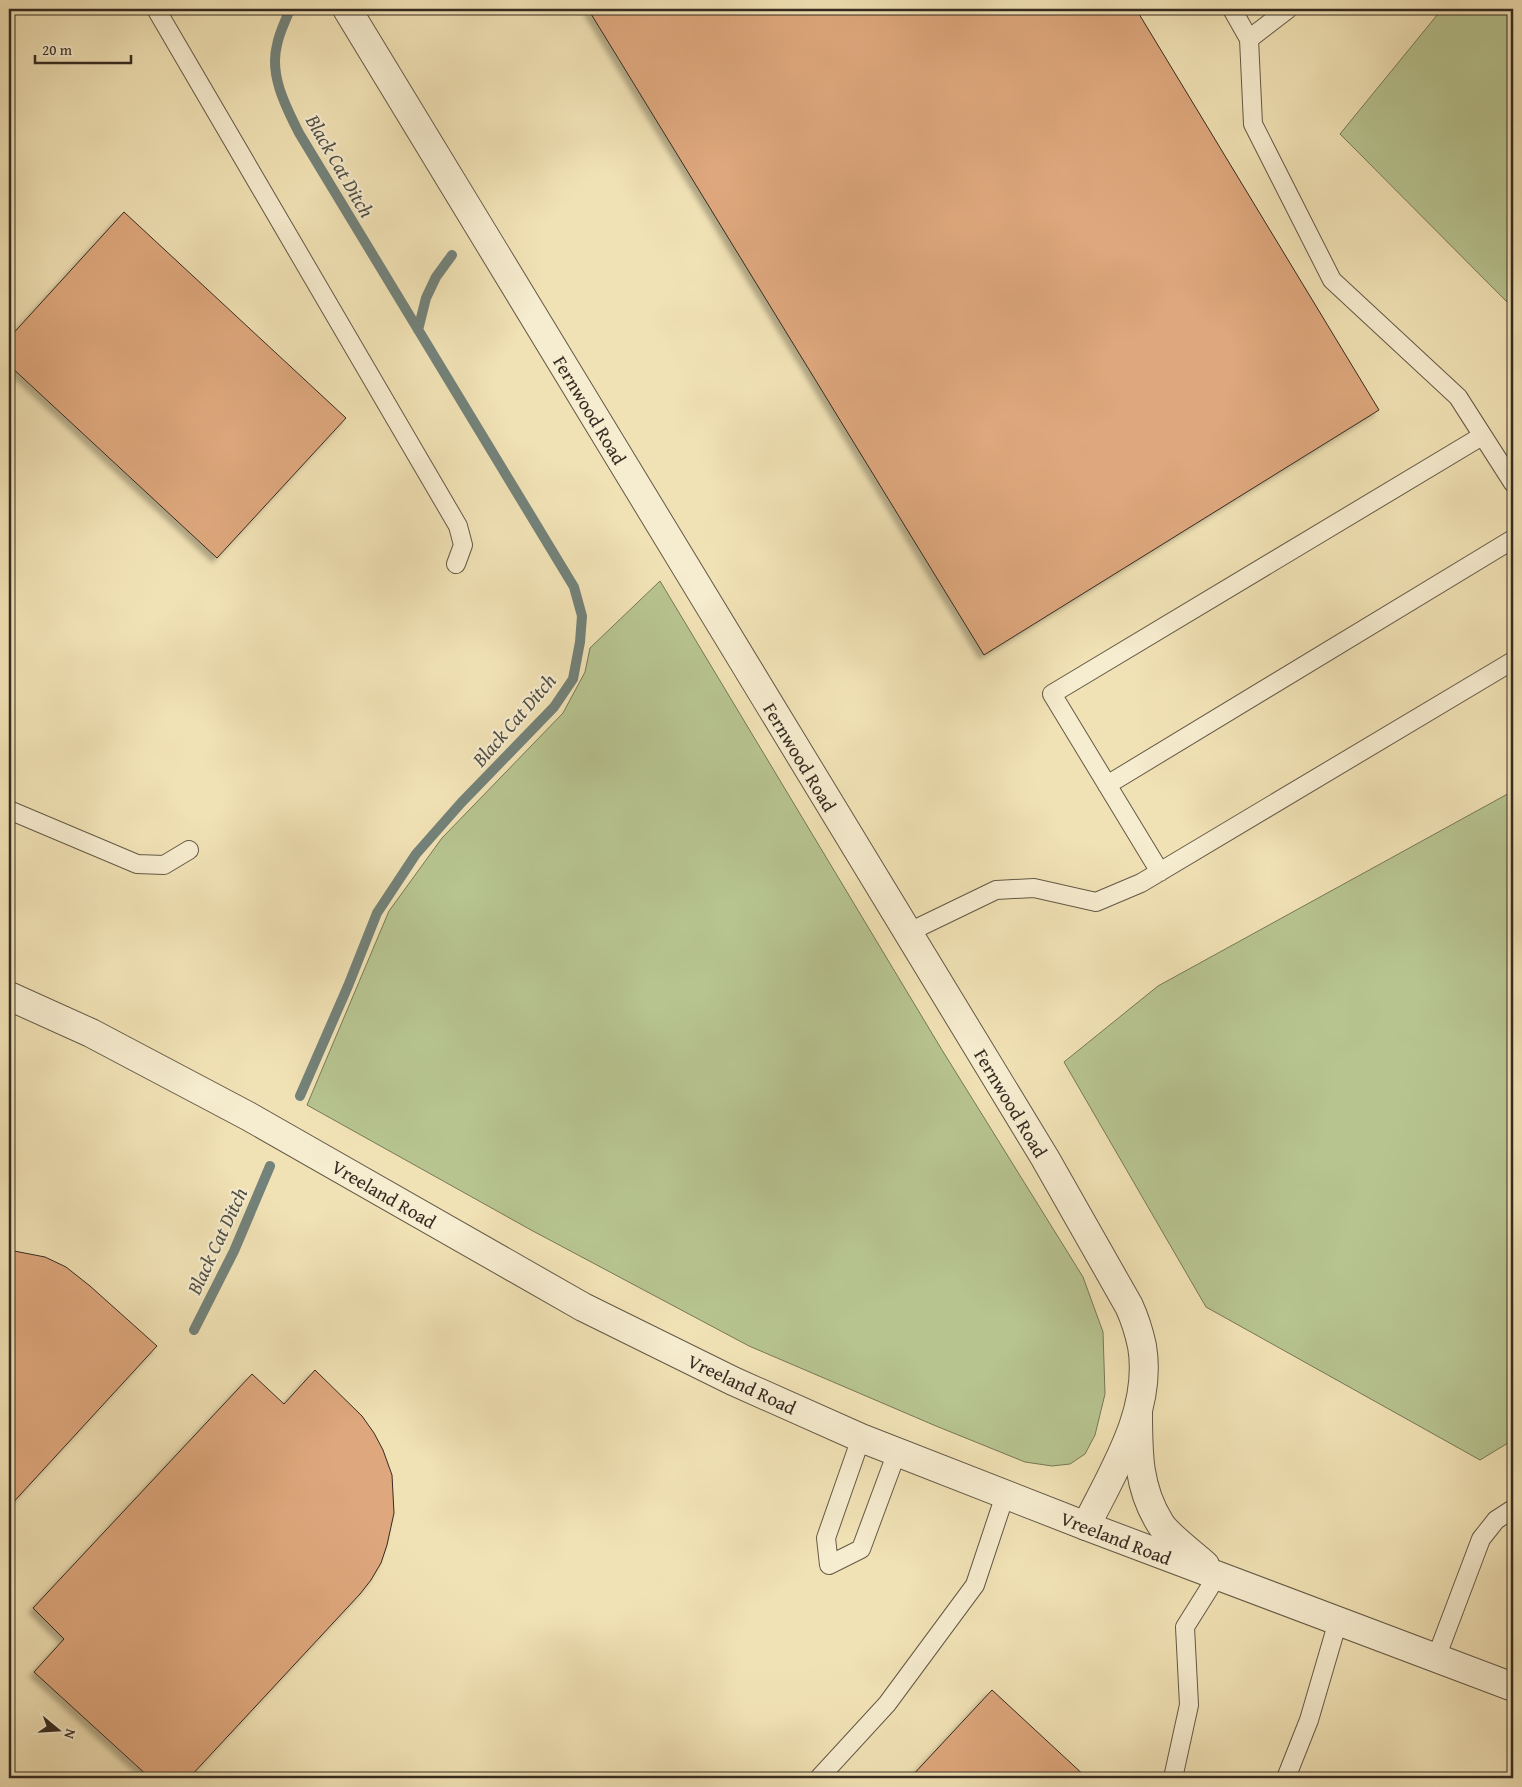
<svg xmlns="http://www.w3.org/2000/svg" width="1522" height="1787" font-family="'Gentium Book Plus',serif">
	<style>
		.green { fill: #b7c490; stroke: #767858 }
		.lines { fill: none; stroke-linecap: round; stroke-linejoin: round }
		.stream { stroke: #73827a; stroke-width: 10 }
		.building { fill: #dea77d; stroke: #352b21; filter: url(#shadow) }
		.service-casing { stroke: #645946; stroke-width: 20 }
		.minor-casing { stroke: #645946; stroke-width: 30 }
		.tertiary-casing { stroke: #645946; stroke-width: 30 }
		.service { stroke: #f6eccf; stroke-width: 18 }
		.minor { stroke: #f6eccf; stroke-width: 28 }
		.tertiary { stroke: #f6eccf; stroke-width: 28 }
		.labels { text-anchor: middle; stroke-width: 4.5; stroke-linejoin: round; paint-order: stroke }
		.street-label { font-size: 19px; fill: #352b21; stroke: #f6eccf }
		.water-label { font-size: 20px; font-style: italic; fill: #4f4f46; stroke: #f6eccf }
	</style>
	<defs>
		<filter id="shadow"><feDropShadow dx="-4.5" dy="4.5" stdDeviation="2.5" flood-color="#0004"/></filter>
	</defs>
	<rect width="100%" height="100%" fill="#f1e2b5"/>
	<filter id="stains"><feTurbulence type="fractalNoise" baseFrequency=".004" numOctaves="4"/><feColorMatrix values="0 0 0 0 .2 0 0 0 0 .09 0 0 0 0 .02 0 0 0 .5 -.17"/></filter>
	<radialGradient id="worn" r=".72"><stop offset=".6" stop-color="#630" stop-opacity="0"/><stop offset="1" stop-color="#630" stop-opacity=".3"/></radialGradient>
	<path class="green" d="M1442,9H1513V308L1340,134Z
		M660,581L942,1050L1083,1277L1103,1332L1105,1394L1095,1435L1085,1454L1070,1464L1052,1466L1025,1462L936,1426L749,1346L531,1230L307,1105L389,911L442,838L563,713L585,672L590,648Z
		M1513,791V1440L1480,1460L1206,1307L1064,1062L1158,986Z"/>
	<g class="lines">
		<path class="stream" d="M290,9C286,20 279,33 277,45C269,75 286,107 299,133L574,587L582,616L580,642L573,679L554,707L461,803L416,854L377,913L348,986L300,1096
			M418,330L426,298L436,277L452,255
			M194,1330L234,1251L270,1166"/>
	</g>
	<path class="building" d="M588,9H1136L1379,410L984,655Z
		M124,212L346,418L217,558L9,365V338Z
		M9,1250L45,1257L66,1267L90,1286L157,1346L9,1507Z
		M315,1370L362,1416L374,1433L383,1450L392,1475L394,1513L387,1545L381,1563L371,1580L360,1594L189,1778H150L34,1672L64,1639L33,1608L252,1374L284,1404Z
		M992,1690L1087,1778H910Z"/>
	<g class="lines">
		<defs>
			<path id="service" d="M156,9L458,526L463,545L456,564
				M1232,9L1249,39
				M1288,9L1249,39L1253,124L1332,280L1458,397L1513,483
				M1107,785L1513,539
				M9,810L137,864L164,865L189,850
				M1160,872L1052,694L1482,436
				M907,933L996,890L1034,888L1096,902L1141,883L1513,661
				M861,1438L826,1538L829,1565L861,1549L897,1452
				M1436,1658L1481,1539L1496,1520L1513,1509
				M819,1778L887,1704L975,1585L1005,1495
				M1173,1778L1189,1705L1185,1627L1217,1576
				M1286,1778L1309,1720L1338,1621"/>
			<path id="minor" d="M347,9L1045,1158L1129,1306C1135,1319 1139,1332 1142,1346C1153,1410 1113,1471 1086,1526"/>
			<path id="tertiary" d="M9,996L91,1033L248,1116L583,1307L733,1381L861,1438L1086,1526L1513,1687
				M1138,1412C1138,1453 1138,1488 1160,1523C1166,1534 1194,1555 1205,1565"/>
		</defs>
		<use href="#service" class="service-casing"/>
		<use href="#minor" class="minor-casing"/>
		<use href="#tertiary" class="tertiary-casing"/>
		<use href="#service" class="service"/>
		<use href="#minor" class="minor"/>
		<use href="#tertiary" class="tertiary"/>
	</g>
	<g class="labels">
		<g class="street-label">
			<text transform="translate(590 410) rotate(59)" y="7">Fernwood Road</text>
			<text transform="translate(800 757) rotate(59)" y="7">Fernwood Road</text>
			<text transform="translate(1011 1103) rotate(59)" y="7">Fernwood Road</text>
			<text transform="translate(384 1194) rotate(30)" y="7">Vreeland Road</text>
			<text transform="translate(742 1384) rotate(25)" y="7">Vreeland Road</text>
			<text transform="translate(1116 1538) rotate(21)" y="7">Vreeland Road</text>
		</g>
		<g class="water-label">
			<text transform="translate(340 166) rotate(60)" y="7">Black Cat Ditch</text>
			<text transform="translate(514 720) rotate(-49)" y="7">Black Cat Ditch</text>
			<text transform="translate(217 1241) rotate(-65)" y="7">Black Cat Ditch</text>
		</g>
	</g>
	<rect width="1522" height="1787" fill="none" stroke="#f1e2b5" stroke-width="30"/>
	<rect x="10" y="10" width="1502" height="1767" fill="none" stroke="#352b21" stroke-width="2.5"/>
	<rect x="15" y="15" width="1492" height="1757" fill="none" stroke="#352b21"/>
	<g transform="translate(58 1730) rotate(108)" stroke="#f6eccf" stroke-width="4" paint-order="stroke">
	<path d="M0-4L9 19L0 12L-9 19Z" fill="#352b21"/>
	<text y="-8" font-size="14" font-weight="bold" text-anchor="middle" fill="#352b21">N</text>
	</g>
	<path d="M35 55v8h96v-8" fill="none" stroke="#352b21" stroke-width="2.5"/>
	<text x="42" y="55" font-size="15" fill="#352b21" stroke="#f6eccf" stroke-width="4" paint-order="stroke">20 m</text>
	<rect width="100%" height="100%" filter="url(#stains)"/>
	<rect width="100%" height="100%" fill="url(#worn)"/>
</svg>
